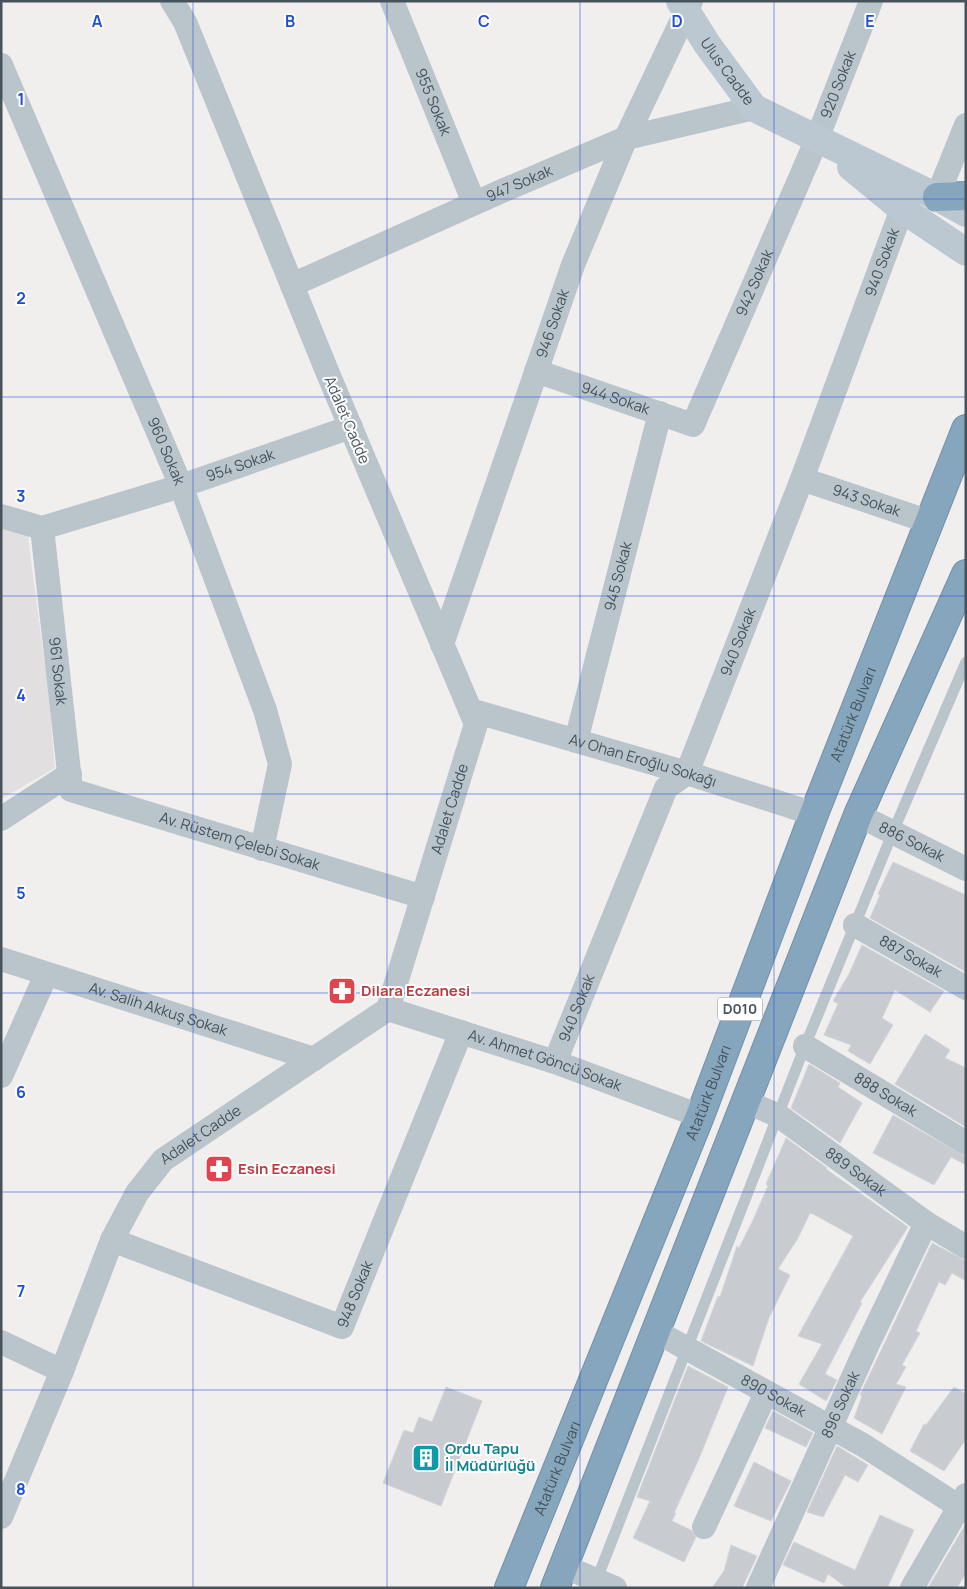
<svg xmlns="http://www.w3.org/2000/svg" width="967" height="1589" font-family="Manrope,sans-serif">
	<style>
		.education { fill: #e2dfe0 }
		.building { fill: #c8ccd1; stroke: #d2d5da }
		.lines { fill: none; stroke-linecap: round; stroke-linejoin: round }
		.highway-casing { stroke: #7191a9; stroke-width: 30 }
		.lane { stroke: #b9c4cb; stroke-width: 11 }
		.street { stroke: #b9c4cb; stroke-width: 24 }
		.secondary { stroke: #bbc8d2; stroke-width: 28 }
		.highway { stroke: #86a6bd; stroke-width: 28 }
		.grid { fill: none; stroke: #1d4ed8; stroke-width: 1; stroke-opacity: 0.55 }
		.labels { text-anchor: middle; stroke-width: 4; stroke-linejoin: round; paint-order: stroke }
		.shield { fill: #fff; stroke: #7e878c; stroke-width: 1 }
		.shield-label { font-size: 14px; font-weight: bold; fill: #46535b }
		.street-label { font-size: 15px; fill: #46535b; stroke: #fff }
		.health-label { font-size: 15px; font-weight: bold; fill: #be3a42; stroke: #fff; text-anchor: start }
		.culture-label { font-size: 15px; font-weight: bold; fill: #0d838f; stroke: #fff; text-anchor: start }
		.grid-label { font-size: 16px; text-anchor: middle; font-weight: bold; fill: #1d4ed8; stroke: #fff; stroke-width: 4; stroke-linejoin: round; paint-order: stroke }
	</style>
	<rect width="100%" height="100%" fill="#f1eeee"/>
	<path class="education" d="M1,521L27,530L48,689L55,768L1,799Z"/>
	<path class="building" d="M893,862L966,895V972L870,918L880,895L878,894Z
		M862,945L944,991L930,1012L895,990L882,1018L893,1025L870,1064L848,1051L851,1045L824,1035L838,1004L833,1001L849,974Z
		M925,1034L950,1050L945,1058L966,1068V1127L895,1084Z
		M809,1064L840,1083L838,1087L862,1103L840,1143L791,1108Z
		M893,1115L966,1157V1165L951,1157L934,1185L873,1153Z
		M786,1138L827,1168L826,1169L908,1227L860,1302L862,1303L825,1374L837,1380L826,1401L799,1384L822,1344L798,1336L853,1236L815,1215L810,1213L798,1238L778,1269L790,1275L769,1318L753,1366L701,1341L718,1296L720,1297L737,1246L739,1248L753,1220L768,1186L766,1184Z
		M932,1243L966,1261V1281L952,1273L945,1285L939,1282L916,1331L920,1333L902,1365L906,1367L896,1384L906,1387L882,1434L854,1418L862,1396L860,1395Z
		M688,1366L728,1387L698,1461L674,1513H676L672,1521L691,1530L696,1537L684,1562L633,1538L650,1501L637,1497Z
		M446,1387L482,1401L441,1506L383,1483L404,1430L413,1433L419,1417L432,1422Z
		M954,1387L966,1394V1439L944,1471L910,1451L924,1424L926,1425Z
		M773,1411L813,1433L806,1447L765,1428Z
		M837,1446L868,1465L858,1482L845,1475L823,1517L807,1512Z
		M754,1462L791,1481L771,1521L734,1506Z
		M880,1515L914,1530L888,1586L892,1588H847L828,1574L824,1583L783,1565L794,1542L855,1570Z
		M965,1525L966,1573L957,1588H928Z
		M731,1545L757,1556L742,1588H712L724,1571Z"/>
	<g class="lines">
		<defs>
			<g id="highway">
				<path d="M937,197L966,196"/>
				<path id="s23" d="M509,1588L700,1116L814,814L966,429"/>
				<path d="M555,1588L858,815L966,574"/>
			</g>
		</defs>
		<use href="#highway" class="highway-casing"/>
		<path class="lane" d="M595,1584L805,1046L893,832L966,662"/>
		<g class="street">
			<path id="s1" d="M392,1L474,203"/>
			<path id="s2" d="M1,65L181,486L265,710L280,764L262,849"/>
			<path d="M937,197L966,125"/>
			<path id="s3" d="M292,285L502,191L626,138L754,108"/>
			<path id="s4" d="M536,371L693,425L817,139L871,1"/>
			<path id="s5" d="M802,479L930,522"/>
			<path d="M1,516L42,528"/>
			<path id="s6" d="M42,528L71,790L423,897"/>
			<path id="s7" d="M42,528L181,486L351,427"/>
			<path id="s8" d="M442,644L573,265L626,138L691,1"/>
			<path id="s9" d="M470,710L687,773L814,814"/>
			<path id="s10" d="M576,741L660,413"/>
			<path id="s11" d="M858,815L966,869"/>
			<path d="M1,819L70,774"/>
			<path id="s12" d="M855,925L966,988"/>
			<path id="s13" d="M1,959L314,1059"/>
			<path id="s14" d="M388,1009L555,1062L700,1116"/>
			<path id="s15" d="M805,1046L966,1143"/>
			<path id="s16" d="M555,1062L666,788L687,773L802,479L902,209"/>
			<path d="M1,1076L46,975"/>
			<path id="s17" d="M745,1101L779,1116L926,1223L966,1247"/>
			<path id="s18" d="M112,1240L342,1327L461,1032"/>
			<path id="s19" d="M655,1331L863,1445L966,1511"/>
			<path d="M1,1342L62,1371"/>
			<path id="s20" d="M1,1517L62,1371L112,1240L137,1193L163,1160L388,1009L476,724L329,376L185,22L172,1"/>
			<path d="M704,1527L766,1393"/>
			<path d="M563,1566L615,1588"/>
			<path id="s21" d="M758,1588L867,1346L926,1223"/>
			<path d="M912,1588L966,1495"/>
		</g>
		<g class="secondary">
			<path id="s22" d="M680,1L707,44L754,108L937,197L966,213"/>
			<path d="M851,167L902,209L966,252"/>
		</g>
		<use href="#highway" class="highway"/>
	</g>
	<path class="grid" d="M193,1V1588M387,1V1588M580,1V1588M774,1V1588M1,199H966M1,397H966M1,596H966M1,794H966M1,993H966M1,1192H966M1,1390H966"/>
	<defs>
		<symbol id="pharmacy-square" viewBox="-11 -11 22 22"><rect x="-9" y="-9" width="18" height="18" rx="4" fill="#e0444e" stroke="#fff"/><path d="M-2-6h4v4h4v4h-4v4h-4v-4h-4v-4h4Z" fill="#fff"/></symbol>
		<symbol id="building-square" viewBox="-11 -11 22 22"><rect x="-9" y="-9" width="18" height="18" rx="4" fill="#0f9aa8" stroke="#fff"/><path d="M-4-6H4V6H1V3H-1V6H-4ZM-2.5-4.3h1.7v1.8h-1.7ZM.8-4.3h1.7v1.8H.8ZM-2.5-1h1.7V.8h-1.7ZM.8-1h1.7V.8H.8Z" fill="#fff"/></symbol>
	</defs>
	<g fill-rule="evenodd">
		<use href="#pharmacy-square" x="326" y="975" width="32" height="32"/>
		<use href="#pharmacy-square" x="203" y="1153" width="32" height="32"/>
		<use href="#building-square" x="410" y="1442" width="32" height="32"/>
	</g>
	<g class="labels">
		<rect class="shield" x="717.5" y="997.5" width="45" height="23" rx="4"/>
		<g class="shield-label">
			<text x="740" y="1014">D010</text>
		</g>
		<g class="street-label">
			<text dy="5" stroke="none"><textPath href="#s22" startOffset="85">Ulus Cadde</textPath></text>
			<text dy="5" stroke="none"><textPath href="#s4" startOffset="536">920 Sokak</textPath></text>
			<text dy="5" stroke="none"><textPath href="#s1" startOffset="109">955 Sokak</textPath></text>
			<text dy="5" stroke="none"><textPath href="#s3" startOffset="249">947 Sokak</textPath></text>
			<text dy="5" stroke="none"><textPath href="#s16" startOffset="868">940 Sokak</textPath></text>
			<text dy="5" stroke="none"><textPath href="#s4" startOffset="321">942 Sokak</textPath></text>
			<text dy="5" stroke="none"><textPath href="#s8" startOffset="339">946 Sokak</textPath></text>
			<text dy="5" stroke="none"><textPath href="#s4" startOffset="84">944 Sokak</textPath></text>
			<text transform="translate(347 420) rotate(67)" y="5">Adalet Cadde</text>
			<text dy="5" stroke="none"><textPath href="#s2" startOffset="420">960 Sokak</textPath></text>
			<text dy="5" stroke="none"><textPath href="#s7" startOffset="208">954 Sokak</textPath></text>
			<text dy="5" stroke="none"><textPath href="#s5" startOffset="68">943 Sokak</textPath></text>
			<text dy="5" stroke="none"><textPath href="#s10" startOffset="170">945 Sokak</textPath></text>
			<text dy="5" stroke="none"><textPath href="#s16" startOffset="462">940 Sokak</textPath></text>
			<text dy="5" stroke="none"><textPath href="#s6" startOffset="144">961 Sokak</textPath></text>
			<text dy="5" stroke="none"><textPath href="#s23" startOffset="939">Atatürk Bulvarı</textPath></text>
			<text dy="5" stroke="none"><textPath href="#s9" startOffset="180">Av Ohan Eroğlu Sokağı</textPath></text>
			<text dy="5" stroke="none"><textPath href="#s20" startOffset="874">Adalet Cadde</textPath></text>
			<text dy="5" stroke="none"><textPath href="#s6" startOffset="440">Av. Rüstem Çelebi Sokak</textPath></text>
			<text dy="5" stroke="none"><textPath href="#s11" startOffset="60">886 Sokak</textPath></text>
			<text dy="5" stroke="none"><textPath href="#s12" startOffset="64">887 Sokak</textPath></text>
			<text dy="5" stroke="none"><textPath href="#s16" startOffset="58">940 Sokak</textPath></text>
			<text dy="5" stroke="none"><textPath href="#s13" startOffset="165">Av. Salih Akkuş Sokak</textPath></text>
			<text dy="5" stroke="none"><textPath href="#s14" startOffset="165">Av. Ahmet Göncü Sokak</textPath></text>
			<text dy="5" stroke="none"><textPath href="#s23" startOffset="534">Atatürk Bulvarı</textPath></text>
			<text dy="5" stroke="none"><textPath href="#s15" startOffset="94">888 Sokak</textPath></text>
			<text dy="5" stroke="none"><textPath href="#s20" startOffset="439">Adalet Cadde</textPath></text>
			<text dy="5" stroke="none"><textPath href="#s17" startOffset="132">889 Sokak</textPath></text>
			<text dy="5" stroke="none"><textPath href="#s18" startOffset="281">948 Sokak</textPath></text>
			<text dy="5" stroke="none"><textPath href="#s19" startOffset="135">890 Sokak</textPath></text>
			<text dy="5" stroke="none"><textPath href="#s21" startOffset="201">896 Sokak</textPath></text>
			<text dy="5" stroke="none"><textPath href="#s23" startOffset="129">Atatürk Bulvarı</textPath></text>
		</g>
		<g class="health-label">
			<text x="361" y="996">Dilara Eczanesi</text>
			<text x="238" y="1174">Esin Eczanesi</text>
		</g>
		<g class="culture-label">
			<text x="445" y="1454">Ordu Tapu<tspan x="445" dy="17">İl Müdürlüğü</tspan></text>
		</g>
	</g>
	<g class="grid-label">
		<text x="97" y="27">A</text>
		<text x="290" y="27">B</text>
		<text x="484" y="27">C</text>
		<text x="677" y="27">D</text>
		<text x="870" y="27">E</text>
		<text x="21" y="105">1</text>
		<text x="21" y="304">2</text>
		<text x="21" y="502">3</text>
		<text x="21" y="701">4</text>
		<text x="21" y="899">5</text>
		<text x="21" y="1098">6</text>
		<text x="21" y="1297">7</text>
		<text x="21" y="1495">8</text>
	</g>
	<rect width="967" height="1589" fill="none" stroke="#46535b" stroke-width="5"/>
</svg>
